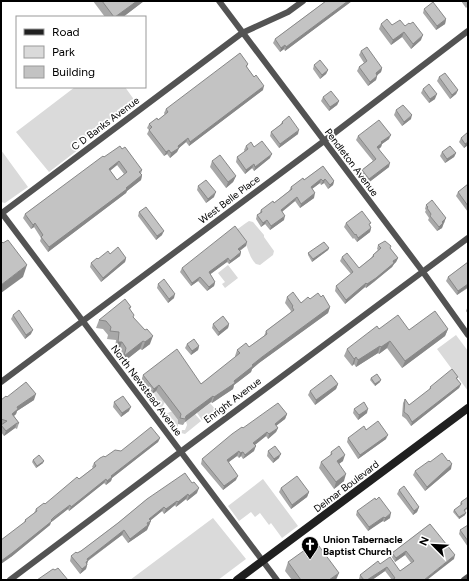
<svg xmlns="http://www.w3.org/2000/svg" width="469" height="581" font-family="Figtree,sans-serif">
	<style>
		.green { fill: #dadada }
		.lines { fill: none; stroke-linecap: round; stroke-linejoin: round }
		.minor { stroke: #535353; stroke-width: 6 }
		.secondary { stroke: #202020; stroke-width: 8 }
		.wall { fill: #a8a8a8; fill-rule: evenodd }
		.shaded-wall { fill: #888 }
		.building { fill: #c3c3c3; stroke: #888; fill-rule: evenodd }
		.labels { text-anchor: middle; stroke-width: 3.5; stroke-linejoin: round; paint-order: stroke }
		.street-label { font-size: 10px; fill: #000; stroke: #fff }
		.poi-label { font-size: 10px; font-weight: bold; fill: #000; stroke: #fff; text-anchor: start }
	</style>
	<rect width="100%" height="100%" fill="#fff"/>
	<path class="green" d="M75,87H125L135,101L76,145L79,149L49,172L16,132Z
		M1,150L28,187L5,203L1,202Z
		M249,221L253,222L264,235V237L274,251L273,255L260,265L256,264C251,259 249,253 247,247C245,241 239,235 236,230C241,227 244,224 249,221Z
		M228,265L238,278L225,288L222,284L225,282L218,273Z
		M456,335L468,351V391L437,349Z
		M159,389L162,394L160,395L165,402L161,409L157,406L154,392Z
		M210,403L216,410L202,420L197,413Z
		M170,412H172L178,420V433L165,416V414Z
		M195,414L201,421L185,434L181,433L182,430H185L187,425L186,421Z
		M263,479L298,526L282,538L271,523L269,525L260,513L255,517L251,512L239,521L228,506Z
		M213,518L246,559L218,580H130Z"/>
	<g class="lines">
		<path class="minor" d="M219,1L423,272L468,335
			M1,212C93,335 185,457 277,580
			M2,213L242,33L288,12L303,1
			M1,382L324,141L468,31
			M10,580L187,447L468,238
			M464,580L468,577"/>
		<path class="secondary" d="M237,580L468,408"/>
	</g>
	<path class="wall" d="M93,1H144L123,17H105Z
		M326,1H352L285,51L284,49L280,52L273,43L275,39Z
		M461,1H468V6L466,8Z
		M424,9L446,19L445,24L436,30L423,13Z
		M381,24L405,26L421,40L411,49L402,37L391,45L379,29Z
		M361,51L382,68L381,72L377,75V76L376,80L368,86L357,71L359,67L364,63L359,55Z
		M248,64L247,67L263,90L189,146L186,142L179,148L177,152L170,158L167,154L164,156L147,134L149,130L147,128L149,124L158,120L165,115L164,113L166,109Z
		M314,65L328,70L326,74L320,79L313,69Z
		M439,77L458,90L456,94L450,99L437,81Z
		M423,89L435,99L429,103L421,93Z
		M323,97L339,101L337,105L329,111L321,101Z
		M396,110L411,119L402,126L394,115Z
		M282,122L298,134L279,148L270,136L271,132L280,125Z
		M358,136L389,139L382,144L381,147L379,149L389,167L368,183L361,174L362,170L373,161L356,140Z
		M461,138L468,145L464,148L459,142Z
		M246,146L254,147L270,158L254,171L252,168L245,174L236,162L237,157L245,152L244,150Z
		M122,149L142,170L141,174L142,175L141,180L127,191L126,193L48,252L40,241L41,238L34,227L31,229L23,218L25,214L104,157ZM117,165L124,174L117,180L110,171Z
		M442,152L456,153L454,157L445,163L440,156Z
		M212,161L236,176L233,182L226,188L210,167Z
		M323,166L334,181L333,185L328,189L324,183L321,185L320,183L312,189L314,198L300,208L295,201L282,212L284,220L270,230L265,224L261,227L256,219L257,215L259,214L261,210L274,203L289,191L291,187L304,180Z
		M468,184V212L456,196L458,192Z
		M198,186L214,197L206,203L197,190Z
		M426,205L445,222L443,223L442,228L437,231L428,220L429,218L425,212L426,210L425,209Z
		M139,212L162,235L156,240L138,216Z
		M346,223L370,225L371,228L370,232L357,242L354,238L353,239L344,227Z
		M378,245L390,248L398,258L396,262L394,264L392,267L374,282L366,288L365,287L345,304L335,291L336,286L351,274L340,261L342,257L359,268L371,258L373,255L378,250L377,249Z
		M246,246L240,251L241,252L240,256L229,264L227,262L210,274L215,282L214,286L207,291L198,281L191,286L180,272L182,268Z
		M329,248L328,250L312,262L308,255V253Z
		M110,254L126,258L125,262L101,282L90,267L91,263Z
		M468,262V288L457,295L446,281L448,277Z
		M158,284L174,298L168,303L157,288Z
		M287,297L301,303L310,299L330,307L328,313L259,363L252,369L251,372L234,385L233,389L212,403L211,402L185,422L183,425L178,424V420L156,391L151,395L141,381L143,375L201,384L236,357L235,356L237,350L249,347L264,336L266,331L290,313L291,311L285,303Z
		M468,306V314L466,311Z
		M131,307L130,309L133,317L150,344L142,350L140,349L121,364L123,356L119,350H115L116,340L107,339L108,335L103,329L96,328L99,320Z
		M13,315L31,334L25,339L11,319Z
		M213,324H229L228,328L218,336L212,328Z
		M379,329L409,330L448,329L445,336L402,368L387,348L379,354L378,353L356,367L354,364L352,366L344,356L347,349Z
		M187,344L199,346L198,350L191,355L185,348Z
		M458,377L457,379L461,384L459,388L411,426L406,419L402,416L403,403L405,399L409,405L429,390L430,387Z
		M371,378L380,382L375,386L370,380Z
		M338,384L336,389L315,405L308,395L310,391Z
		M7,397L34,400L17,411L16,414L14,416L19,423L17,429L15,428L4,436L1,432V400Z
		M114,402L129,411L121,417L113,407Z
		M354,409L367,413L358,420L353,413Z
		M287,414L285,419L276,426L278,428L276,432L268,439L266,436L255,445L254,451L243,459L241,456L239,458L237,456L228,462L236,480L223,490L201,464L202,459L243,428Z
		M366,430L386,439L358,459L347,442L348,438Z
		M160,438L158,442L112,478L111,481L106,485L104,483L69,511L68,509L53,521L51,522L50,525L11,557L25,520L34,513L36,509L45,504L79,479L93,468L92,467L94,463L121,451Z
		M268,451L279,458L273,463L267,456Z
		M331,452L343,461L339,464L344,481L334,489L319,468L321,462L330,456Z
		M33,460L43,463L36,468L32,462Z
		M430,462L451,469L425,491L413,475L415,471Z
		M281,488L309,492L307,497L291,509L279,492Z
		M399,490L419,507L417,512L413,515L397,494Z
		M197,493L187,501L186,499L176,507L175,505L164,514L162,511L150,521L149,526H148L147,530L128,543L122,535L88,561L86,569L80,574L70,561L71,556L81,551L118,523L147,499Z
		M468,497V508L465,511V515L459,519L453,512L454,510L461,505L460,504L461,502Z
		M357,511L390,518L384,522L383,521L380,522L368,531L356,515Z
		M430,524L454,559L392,580L385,571L372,580H360L359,579L360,575L380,564L400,571L411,563L405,555L395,562L391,556L392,553Z
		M468,525V547L459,534L460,530Z
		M288,562L336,580H292L285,571Z"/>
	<path class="shaded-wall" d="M137,1H144L123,17H115Z
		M348,1H352L285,51L286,47Z
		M446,19L445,24L436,30L437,26Z
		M404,32L402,37L391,45L393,40Z
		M423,35L421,40L411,49L413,44Z
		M285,45L284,49L280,52L281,48Z
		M382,68L381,72L374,78L376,73Z
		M328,70L326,74L320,79L322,75Z
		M377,76L376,80L368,86L370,82Z
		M264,86L263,90L189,146L190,142Z
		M458,90L456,94L450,99L452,95Z
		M437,94L435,99L429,103L430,99Z
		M339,101L337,105L329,111L330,107Z
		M412,115L411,119L402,126L404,122Z
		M299,130L298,134L279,148L280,144Z
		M391,135L389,139L382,144L381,147L376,151L377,147L381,142Z
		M188,138L186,142L179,148L177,152L170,158L171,153L178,146Z
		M468,142V145L464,148L465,144Z
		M169,150L167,154L164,156L166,152Z
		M456,153L454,157L445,163L447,159Z
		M272,154L270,158L254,171L255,167Z
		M119,161L117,165L107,173L109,169Z
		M390,163L389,167L368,183L369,179Z
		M254,164L252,168L245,174L246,170Z
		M142,175L141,180L127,191L126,193L48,252L49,247Z
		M236,176L233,182L226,188L228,182Z
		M321,179L320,183L309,191L311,187Z
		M325,179L324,183L321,185L323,181Z
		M334,181L333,185L328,189L330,185Z
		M216,192L214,197L206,203L208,199Z
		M315,193L314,198L300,208L301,204Z
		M297,197L295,201L279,214L281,210Z
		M285,216L284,220L270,230L271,226Z
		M446,218L442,228L437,231L439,227L442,222Z
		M267,220L265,224L261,227L263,223Z
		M35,223L34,227L31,229L33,225Z
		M371,228L370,232L357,242L358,238Z
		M164,231L162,235L156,240L157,236Z
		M247,242L246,246L237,252L238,249Z
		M329,248L328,250L312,262L313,259Z
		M241,252L240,256L229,264L230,261Z
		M126,258L125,262L101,282L103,278Z
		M228,258L227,262L208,276L209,272Z
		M398,258L396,262L394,264L392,267L366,288L367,284L393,261Z
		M27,265L23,277L1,293V285Z
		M200,277L198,281L191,286L192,283Z
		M215,282L214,286L207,291L209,287Z
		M366,283L365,287L345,304L346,300Z
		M468,284V287L457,295L458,291Z
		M175,294L174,298L168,303L169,299Z
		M330,307L328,313L259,363L252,369L251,372L234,385L233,389L212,403L214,397L252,365L262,357Z
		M229,324L228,328L218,336L219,332Z
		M448,329L445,336L402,368L405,361Z
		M33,330L31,334L25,339L26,335Z
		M153,336L150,344L142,350L145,342Z
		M143,341L140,349L121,364L124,356Z
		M390,341L387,348L379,354L381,347Z
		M118,342H122L119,350H115Z
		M199,346L198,350L191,355L192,351Z
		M380,346L378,353L356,367L358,360Z
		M356,357L354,364L352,366L354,359Z
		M381,380L380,382L375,386V384Z
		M338,384L336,389L315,405L316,400Z
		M461,384L459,388L411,426L412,422Z
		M159,385L156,391L151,395L154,389Z
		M36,394L34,400L17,411L16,414L10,419L12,414L17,407Z
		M213,396L211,402L185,422L186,416Z
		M131,407L129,411L121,417L122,413Z
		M368,409L367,413L358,420L359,415Z
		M287,414L285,419L273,428L275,424Z
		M17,423L15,428L4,436L6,431Z
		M278,428L276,432L268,439L269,434Z
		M267,432L266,436L252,447L253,443Z
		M388,435L386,439L358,459L360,455Z
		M160,438L158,442L112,478L111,481L106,485L107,481L111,476Z
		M256,446L254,451L243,459L245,455Z
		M239,451L237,456L225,465L227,460Z
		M243,452L241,456L239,458L240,453Z
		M281,454L279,458L273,463L274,459Z
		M345,455L343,461L334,467L337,461Z
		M44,461L43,463L36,468L37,466Z
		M452,464L451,469L425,491L427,487Z
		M346,474L344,481L334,489L336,482Z
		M238,476L236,480L223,490L224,486Z
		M106,479L104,483L69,511L71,507Z
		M199,488L197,493L187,501L189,496Z
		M309,492L307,497L291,509L292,505Z
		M188,494L186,499L176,507L178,502Z
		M177,501L175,505L164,514L166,509Z
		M70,505L68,509L51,522L50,525L11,557L1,564V561Z
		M164,507L162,511L147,523L149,519Z
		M419,507L417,512L413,515L414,511Z
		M391,513L390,518L384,522L385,518Z
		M466,513L465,515L459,519V517Z
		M384,517L383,521L368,531L369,527Z
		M151,521L147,530L128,543L130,539Z
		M124,530L122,535L87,561H88L86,565L84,567L87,559Z
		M406,551L405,555L395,562L396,558Z
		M455,555L454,559L427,580H424Z
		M87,565L86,569L80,574L82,569Z
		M387,567L385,571L372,580H367Z
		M339,573L336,580H329Z"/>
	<path class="building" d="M102,1H137L115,17H114Z
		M326,1H348L286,47L285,45L281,48L275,39Z
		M433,2L446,19L437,26L424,9Z
		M387,19L392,25L400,20L405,26L409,23L410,24L413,22L423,35L413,44L404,32L393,40L381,24Z
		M367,47L382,68L376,73L377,76L370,82L359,67L367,61L361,51Z
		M240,53L248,64L246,66L254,77L256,75L264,86L190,142L188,138L178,146L179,148L171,153L169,150L166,152L149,130L152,127L149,124L157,118L158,120L168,112L166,109Z
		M320,60L328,70L322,75L314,65Z
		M445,73L458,90L452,95L439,77Z
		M429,84L437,94L430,99L423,89Z
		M331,91L339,101L330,107L323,97Z
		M403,105L412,115L404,122L396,110Z
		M289,116L299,130L280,144L271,132L283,123L282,122Z
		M379,120L391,135L381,142L382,143L377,147L390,163L369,179L362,170L376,159L358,136Z
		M468,132V142L465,144L461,138Z
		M262,141L272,154L255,167L254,164L246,170L237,157L248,149L246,146L251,142L254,147Z
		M120,146L122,149L125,147L142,170L139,172L142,175L126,188L127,189L49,247L41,237L43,235L35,223L33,225L25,214L103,156L104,157ZM119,161L127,172L117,180L109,169Z
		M450,146L456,153L447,159L442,152Z
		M220,155L236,176L228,182L212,161Z
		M323,166L334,181L330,185L325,179L323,181L321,179L311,187L315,193L301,204L297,197L281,210L285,216L271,226L267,220L263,223L257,215L262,212L261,210L273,201L274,203L292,189L291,187L303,178L304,180Z
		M206,180L216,192L208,199L198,186Z
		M468,184V206L458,192Z
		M432,200L446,218L442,222L443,223L439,227L430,216L431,214L427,208L428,207L426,205Z
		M146,207L164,231L157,236L139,212Z
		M362,211L371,223L369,224L371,228L358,238L356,234L355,235L346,223Z
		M235,226L247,242L238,249L241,252L230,261L228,258L209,272L215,282L209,287L200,277L192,283L182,268Z
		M8,240L27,265L1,285V241L3,243Z
		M385,241L391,246L390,248L398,258L393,261L394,263L376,278L367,284L366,283L346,300L336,286L353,272L342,257L347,253L359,268L374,256L373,255L381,248L378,245Z
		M324,242L329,248L313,259L308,253Z
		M118,247L126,258L103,278L91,263L97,258L98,259L108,251L110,254Z
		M468,262V284L458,291L448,277Z
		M164,279L175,294L169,299L158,284Z
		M293,292L301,303L308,297L310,299L318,293L321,297L323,295L330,307L262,357L252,365L253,366L234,381L235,383L214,397L213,396L186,416L185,419L180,418L181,414L159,385L154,389L143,375L177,349L201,384L240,353L237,350L246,343L249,347L267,334L266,331L294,310L292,307L293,306L287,297Z
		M125,299L131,307L129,308L134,315L133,317L145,330L147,329L153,336L145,342L143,341L124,356L126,348L122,342H118L119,332L110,331L111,327L106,321L99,320Z
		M19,310L33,330L26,335L13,315Z
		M435,311L448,329L405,361L390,341L381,347L380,346L358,360L356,357L354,359L347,349L377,326L379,329L398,315L409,330Z
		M223,316L229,324L219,332L213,324Z
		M194,339L199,346L192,351L187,344Z
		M452,369L458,377L456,378L461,384L412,422L408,415L404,412L405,399L409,405L431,388L430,387Z
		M377,374L381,380L375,384L371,378Z
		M331,375L338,384L316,400L310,391Z
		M26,382L36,394L17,407L18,409L12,414L19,423H17L6,431L1,425L7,421L1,419V400L6,396L7,397Z
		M123,396L131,407L122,413L114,402Z
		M364,402L368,409L359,415L354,409Z
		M278,403L287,414L275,424L278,428L269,434L267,432L253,443L256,446L245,455L243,452L240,453L239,451L227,460L238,476L224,486L202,459L232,434L242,427L243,428Z
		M378,421L388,435L360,455L348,438L364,426L366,430Z
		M151,427L160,438L111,476L112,477L107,481L106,479L71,507L70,505L54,517L51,520L52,521L12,553L1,561V540L26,521L25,520L37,511L36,509L44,503L45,504L77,477L79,479L96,466L94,463L100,458L104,456L105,457L115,450L121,451Z
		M275,446L281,454L274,459L268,451Z
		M339,446L345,455L337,461L346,474L336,482L321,462L332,454L331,452Z
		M442,453L448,461L449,460L452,464L427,487L415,471L429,461L430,462Z
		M39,455L44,461L37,466L33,460Z
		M185,473L192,483L194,482L199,488L189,496L188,494L178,502L177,501L166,509L164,507L149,519L151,521L147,523L148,525L130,539L124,530L87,559L88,561L86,562L87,565L82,569L71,556L76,552L77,553L81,551L118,523L147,499Z
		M297,476L309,492L292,505L281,488Z
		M404,486L419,507L414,511L399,490Z
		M379,497L391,513L385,518L384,517L382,518L369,527L357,511L375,498L376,500Z
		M468,497V507L464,510L466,513L459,517L454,510L462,504L461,502Z
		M430,524L455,555L424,580H392L395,578L387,567L367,580H364L360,575L378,561L380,564L390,557L400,571L414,561L406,551L396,558L392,553Z
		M468,525V541L460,530Z
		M316,542L339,573L329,580H301L288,562Z
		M58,568L68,580H37L53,569L55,570Z"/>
	<defs>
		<symbol id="church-pin" viewBox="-11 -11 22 30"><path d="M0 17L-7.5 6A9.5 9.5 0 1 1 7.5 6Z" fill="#000" stroke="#fff"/><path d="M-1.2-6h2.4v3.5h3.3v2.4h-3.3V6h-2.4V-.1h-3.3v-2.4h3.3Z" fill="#fff"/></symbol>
	</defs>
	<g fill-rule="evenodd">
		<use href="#church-pin" x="300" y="535" width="20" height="27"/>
	</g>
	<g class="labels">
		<g class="street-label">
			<text transform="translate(105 123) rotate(-37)" y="4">C D Banks Avenue</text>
			<text transform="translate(352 162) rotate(53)" y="4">Pendleton Avenue</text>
			<text transform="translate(229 199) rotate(-37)" y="4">West Belle Place</text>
			<text transform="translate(147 390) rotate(53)" y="4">North Newstead Avenue</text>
			<text transform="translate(232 400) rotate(-37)" y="4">Enright Avenue</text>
			<text transform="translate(346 486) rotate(-37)" y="4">Delmar Boulevard</text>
		</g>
		<g class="poi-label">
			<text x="323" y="543">Union Tabernacle<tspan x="323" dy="12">Baptist Church</tspan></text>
		</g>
	</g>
	<rect width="469" height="581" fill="none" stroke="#000000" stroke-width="4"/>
	<rect x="16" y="16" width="130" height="72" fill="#ffffff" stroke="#999999"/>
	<rect x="24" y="29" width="20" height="6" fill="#202020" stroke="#999999"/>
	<text x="52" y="36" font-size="12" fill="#000000">Road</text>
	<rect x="24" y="46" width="20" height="12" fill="#dadada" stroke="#999999"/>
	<text x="52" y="56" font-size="12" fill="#000000">Park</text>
	<rect x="24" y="66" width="20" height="12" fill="#c3c3c3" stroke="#999999"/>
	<text x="52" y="76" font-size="12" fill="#000000">Building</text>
	<g transform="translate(433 545) rotate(294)" stroke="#ffffff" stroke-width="3" paint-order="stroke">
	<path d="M0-3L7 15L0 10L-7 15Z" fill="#000000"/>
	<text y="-6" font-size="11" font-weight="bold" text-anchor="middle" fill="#000000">N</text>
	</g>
</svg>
